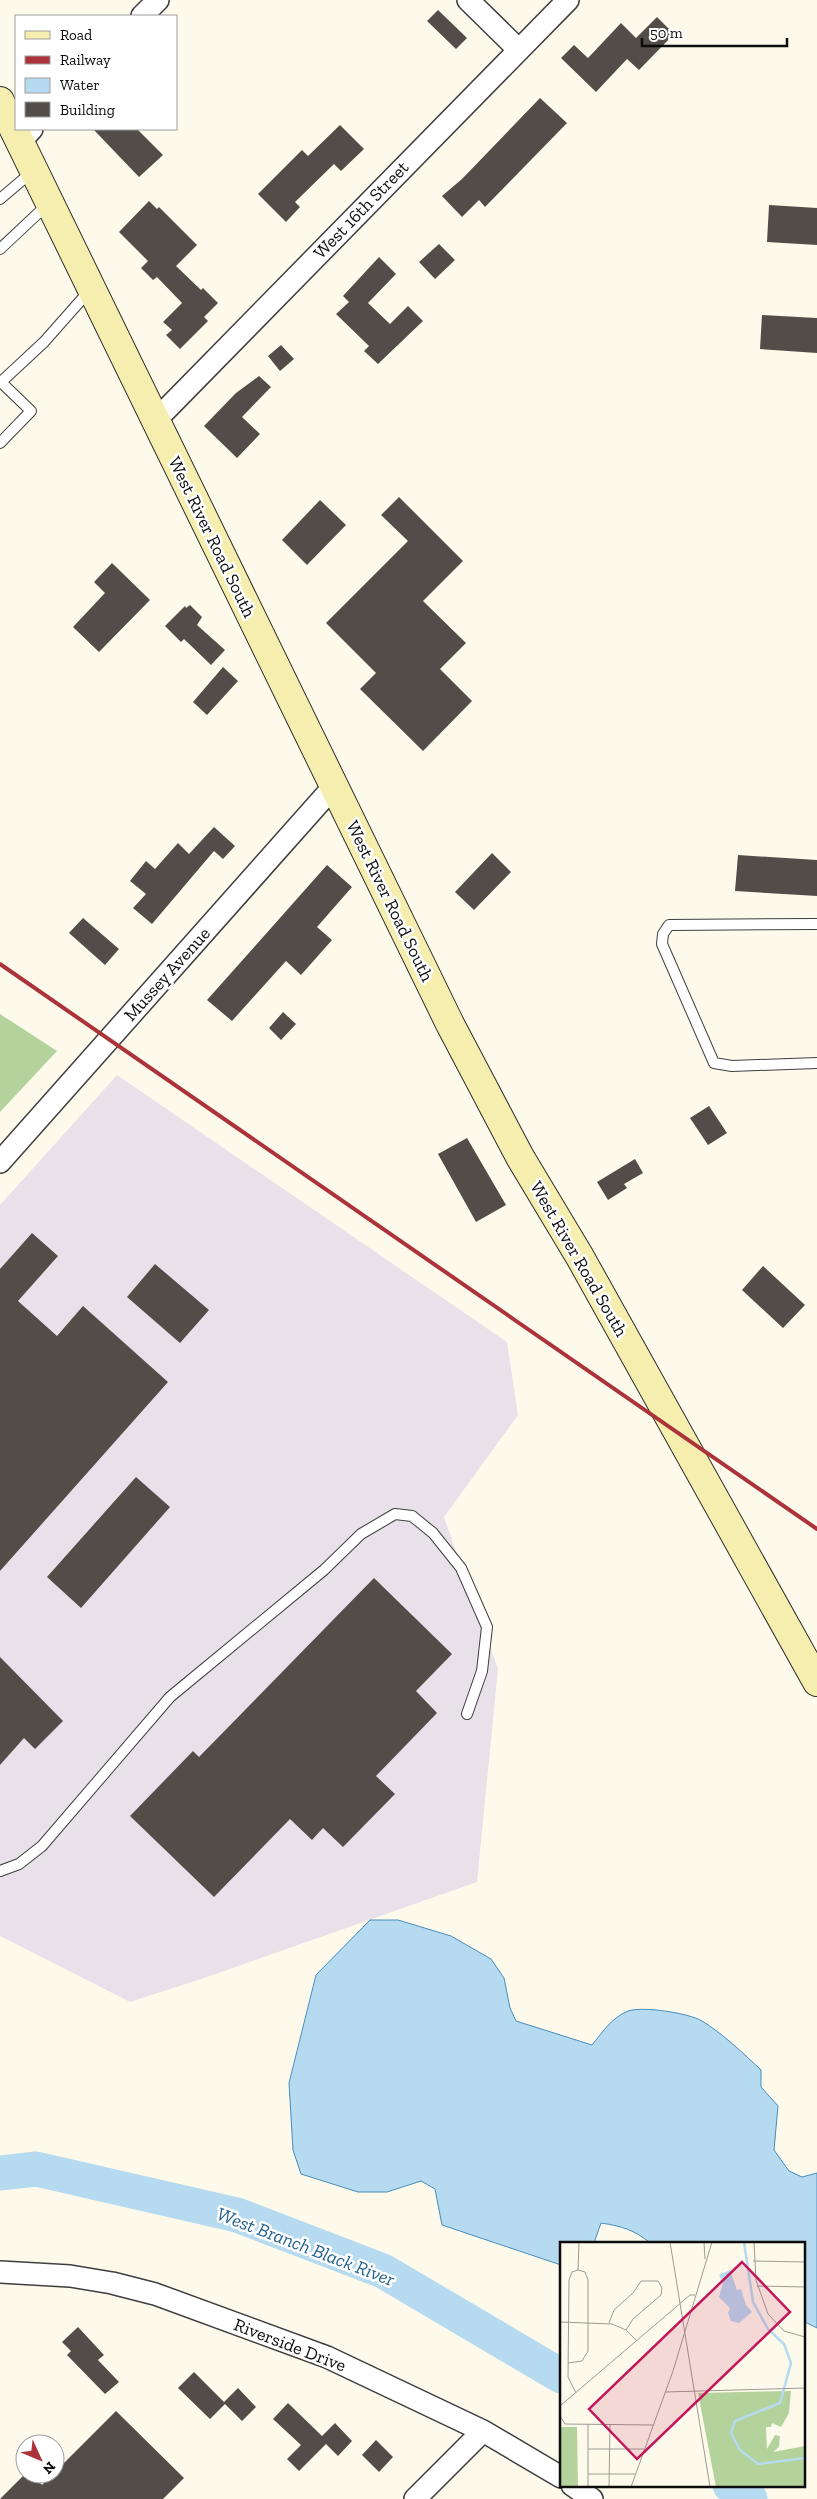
<svg xmlns="http://www.w3.org/2000/svg" width="817" height="2499" font-family="'Zilla Slab',serif">
	<style>
		.industrial { fill: #e9e1ea }
		.forest { fill: #b4d29b }
		.water { fill: #b6daef; stroke: #468ebe }
		.lines { fill: none; stroke-linecap: round; stroke-linejoin: round }
		.river { stroke: #b6daef; stroke-width: 35 }
		.building { fill: #534d49 }
		.service-casing { stroke: #3f3f3f; stroke-width: 12 }
		.minor-casing { stroke: #3f3f3f; stroke-width: 24 }
		.secondary-casing { stroke: #2e2e2e; stroke-width: 30 }
		.service { stroke: #fff; stroke-width: 10 }
		.minor { stroke: #fff; stroke-width: 21 }
		.secondary { stroke: #f6eeae; stroke-width: 28 }
		.rail { stroke: #ac333a; stroke-width: 4 }
		.labels { text-anchor: middle; stroke-width: 5; stroke-linejoin: round; paint-order: stroke }
		.street-label { font-size: 18px; fill: #0c0c0c; stroke: #fff }
		.water-label { font-size: 19px; font-style: italic; fill: #23618f; stroke: #fff }
		.inset-river { fill: none; stroke: #b6daef; stroke-width: 2.5 }
		.inset-road { fill: none; stroke: #9d9b92; stroke-width: 1 }
		.view { fill: #c2185b; fill-opacity: 0.15; stroke: #c2185b; stroke-width: 2.5 }
		.inset-edge { fill: none; stroke: #0c0c0c; stroke-width: 2.5 }
	</style>
	<rect width="100%" height="100%" fill="#fdfaec"/>
	<path class="industrial" d="M117,1075L507,1342L518,1415L444,1517L498,1669L477,1882L213,1975L130,2002L0,1936V1205Z"/>
	<path class="forest" d="M0,1014L57,1051L0,1112Z"/>
	<path class="water" d="M370,1920H398L451,1936L491,1959L504,1978L510,2008L516,2021L592,2045C602,2033 611,2018 628,2011C642,2006 689,2013 702,2021C722,2033 744,2054 761,2070V2087L778,2106L774,2150L789,2171L802,2177L817,2173V2328L803,2321V2243H650C635,2230 621,2226 601,2223L594,2243H561V2265L442,2225L435,2189L421,2181L387,2192H358L301,2174L293,2150L289,2083L316,1975Z"/>
	<g class="lines">
		<path class="river" d="M0,2173L36,2169L237,2215L383,2271L561,2376
			M730,2485L750,2499"/>
	</g>
	<path class="building" d="M438,10L467,38L456,49L427,21Z
		M657,17L674,34L639,70L627,59L596,92L561,58L574,45L588,58L621,23L636,38Z
		M540,98L567,123L485,207L479,200L462,217L442,196L462,179Z
		M340,125L364,149L341,171L334,164L295,202L300,207L286,222L258,194L302,150L308,156Z
		M93,129H137L163,155L139,177Z
		M149,201L157,209L159,207L197,245L176,266L201,290L203,288L218,303L204,317L208,321L180,349L166,335L172,330L163,322L182,303L157,277L153,280L141,268L148,261L119,232Z
		M769,205L817,208V245L767,242Z
		M439,244L455,260L435,279L419,262Z
		M379,257L396,274L368,303L390,324L408,306L423,321L378,364L364,351L369,346L336,314L349,302L343,296Z
		M762,315L817,318V353L760,349Z
		M281,345L294,359L280,371L268,356Z
		M259,376L271,387L242,417L260,434L237,458L204,426L236,393Z
		M399,497L463,561L423,601L466,643L440,669L472,701L423,751L360,689L376,673L326,623L408,541L381,515Z
		M320,500L346,525L307,565L282,540Z
		M112,563L150,600L99,652L73,627L105,593L94,582Z
		M190,605L202,617L197,625L225,650L211,665L184,639L181,642L165,626L185,606L186,608Z
		M223,667L238,681L207,715L193,702Z
		M214,827L235,846L223,859L214,851L152,924L133,908L146,894L130,881L146,861L155,869L178,843L189,854Z
		M492,853L511,872L474,910L455,892Z
		M738,855L817,860V896L735,891Z
		M327,865L352,887L317,927L332,940L301,975L286,961L232,1021L207,1000Z
		M83,918L119,949L105,965L69,933Z
		M283,1012L296,1024L281,1040L269,1028Z
		M709,1106L727,1133L708,1145L690,1118Z
		M467,1138L506,1205L476,1222L438,1154Z
		M635,1159L643,1173L624,1184L627,1188L608,1200L597,1182Z
		M32,1233L58,1256L18,1301L57,1336L83,1306L168,1382L0,1571V1269Z
		M155,1264L209,1310L180,1343L127,1297Z
		M763,1266L805,1305L783,1328L742,1290Z
		M136,1477L170,1507L81,1608L47,1577Z
		M374,1578L452,1654L416,1691L437,1713L376,1776L395,1794L343,1847L323,1828L312,1840L290,1819L214,1897L130,1816L193,1751L199,1757Z
		M0,1657L63,1721L35,1749L24,1738L0,1765Z
		M78,2327L104,2355L98,2360L119,2382L105,2394L67,2355L71,2351L62,2342Z
		M194,2372L224,2402L238,2388L256,2407L242,2421L225,2404L210,2419L178,2388Z
		M288,2403L322,2436L335,2423L352,2441L338,2456L326,2444L299,2471L287,2459L301,2445L273,2419Z
		M116,2411L184,2478L163,2499H0L25,2474H32L42,2485Z
		M376,2440L393,2457L379,2472L362,2455Z"/>
	<g class="lines">
		<defs>
			<path id="service" d="M0,199L33,171
				M0,249L49,203
				M0,443L31,411L1,382L44,342L90,290
				M817,924L669,925L663,934L662,944L714,1063L732,1066L817,1063
				M0,1871L19,1864L42,1846L170,1697L324,1570L361,1534L395,1514L412,1516L433,1533L461,1568L487,1627L482,1671L467,1714"/>
			<path id="minor" d="M468,0L519,50
				M142,16L158,0
				M20,142L32,129
				M155,421L568,0
				M0,1162L334,786
				M0,2272L70,2276L112,2283L155,2294L327,2357L483,2431L561,2477
				M572,2485L592,2499
				M415,2499L483,2431"/>
			<path id="secondary" d="M0,101L450,1024L520,1157L580,1257L817,1682"/>
		</defs>
		<use href="#service" class="service-casing"/>
		<use href="#minor" class="minor-casing"/>
		<use href="#secondary" class="secondary-casing"/>
		<use href="#service" class="service"/>
		<use href="#minor" class="minor"/>
		<use href="#secondary" class="secondary"/>
		<path class="rail" d="M0,964L817,1529"/>
	</g>
	<g class="labels">
		<g class="street-label">
			<text transform="translate(361 210) rotate(-46)" y="6">West 16th Street</text>
			<text transform="translate(212 537) rotate(64)" y="6">West River Road South</text>
			<text transform="translate(390 901) rotate(64)" y="6">West River Road South</text>
			<text transform="translate(167 974) rotate(-48)" y="6">Mussey Avenue</text>
			<text transform="translate(579 1259) rotate(60)" y="6">West River Road South</text>
			<text transform="translate(290 2345) rotate(21)" y="6">Riverside Drive</text>
		</g>
		<g class="water-label">
			<text transform="translate(306 2246) rotate(21)" y="7">West Branch Black River</text>
		</g>
	</g>
	<g transform="translate(560 2242)">
		<rect width="245" height="245" fill="#fdfaec"/>
		<path d="M231,149L229,171L221,185L212,181L211,185H206L207,207L215,193L220,194L219,205L213,210L245,204V245H156L138,151ZM0,185H17L18,245H0Z" fill="#b4d29b"/>
		<path d="M170,28L177,48L181,47L186,63L192,70L179,81L171,79L168,71L170,66L159,55L163,41L159,33Z" fill="#b6daef"/>
		<path class="inset-river" d="M184,0L193,60L208,87L224,102L231,121L220,161L175,179L171,191L180,208L198,222L245,216"/>
		<path class="inset-road" d="M110,0L150,245M144,0L145,17M194,0L196,38L208,72L224,89L245,95M193,19L245,20M18,28L19,0M197,44L245,45M0,80L52,82L66,88L77,99M49,81L54,68L73,51L81,39H98L102,46L101,53L73,77L66,88M8,121L22,119L28,109V38L25,30L18,28M106,150L245,146M16,151L8,135L9,38L12,30L18,28M0,164L130,53H135M0,174L5,182L93,183M28,207H84M28,232H75M28,245V182M49,245L50,182M71,245L113,129L152,0"/>
		<path class="view" d="M182,20L230,70L77,217L29,167Z"/>
		<rect width="245" height="245" class="inset-edge"/>
	</g>
	<rect x="15" y="15" width="162" height="115" fill="#ffffff" stroke="#9e9e9e"/>
	<rect x="25" y="31" width="25" height="8" fill="#f6eeae" stroke="#9e9e9e"/>
	<text x="60" y="40" font-size="15" fill="#0c0c0c">Road</text>
	<rect x="25" y="56" width="25" height="8" fill="#ac333a" stroke="#9e9e9e"/>
	<text x="60" y="65" font-size="15" fill="#0c0c0c">Railway</text>
	<rect x="25" y="78" width="25" height="15" fill="#b6daef" stroke="#9e9e9e"/>
	<text x="60" y="90" font-size="15" fill="#0c0c0c">Water</text>
	<rect x="25" y="102" width="25" height="15" fill="#534d49" stroke="#9e9e9e"/>
	<text x="60" y="115" font-size="15" fill="#0c0c0c">Building</text>
	<g transform="translate(40 2459) rotate(134)"><circle r="24" fill="#ffffff" stroke="#9e9e9e"/>
	<path d="M0-4L9 19L0 12L-9 19Z" fill="#ac333a"/>
	<text y="-8" font-size="14" font-weight="bold" text-anchor="middle" fill="#0c0c0c">N</text>
	</g>
	<path d="M642 38v8h145v-8" fill="none" stroke="#0c0c0c" stroke-width="2.5"/>
	<text x="650" y="38" font-size="15" fill="#0c0c0c" stroke="#ffffff" stroke-width="4" paint-order="stroke">50 m</text>
</svg>
